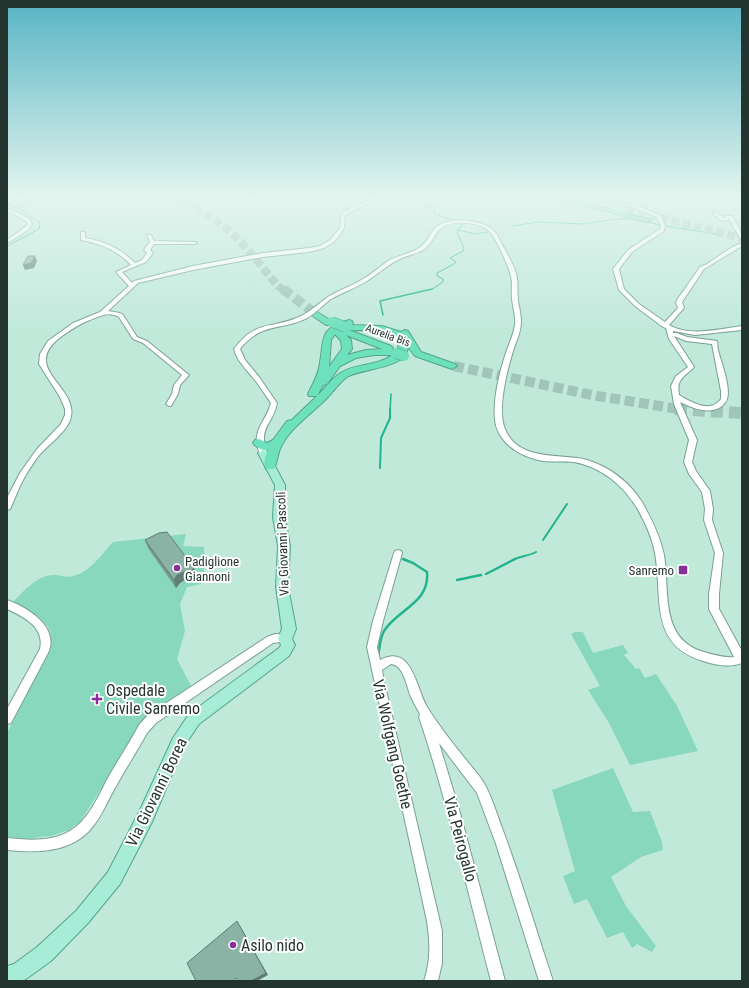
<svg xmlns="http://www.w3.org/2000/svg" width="749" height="988" font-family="'Roboto Condensed',sans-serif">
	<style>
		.green { fill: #88d8bd }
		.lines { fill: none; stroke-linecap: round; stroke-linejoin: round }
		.stream-far3 { stroke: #21b48f; stroke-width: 1 }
		.stream-far2 { stroke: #21b48f; stroke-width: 1.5 }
		.stream-far1 { stroke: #21b48f; stroke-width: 2 }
		.stream { stroke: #21b48f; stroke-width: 2.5 }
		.highway-tunnel-far2 { stroke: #a1c5b8; stroke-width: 8; stroke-dasharray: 8 3.5; stroke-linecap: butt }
		.highway-tunnel-far1 { stroke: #a1c5b8; stroke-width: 10; stroke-dasharray: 10 4.5; stroke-linecap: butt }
		.highway-tunnel { stroke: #a1c5b8; stroke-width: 12; stroke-dasharray: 12 6; stroke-linecap: butt }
		.minor-casing { stroke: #79a092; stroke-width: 2 }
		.major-casing { stroke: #53a48b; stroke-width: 2 }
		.highway-casing { stroke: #53a48b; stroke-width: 2 }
		.minor { fill: #fff; fill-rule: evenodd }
		.major { fill: #a7ecd7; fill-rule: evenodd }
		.highway { fill: #6de0bc; fill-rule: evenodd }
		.highway-bridge-casing { stroke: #53a48b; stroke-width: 11; stroke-linecap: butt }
		.highway-bridge { stroke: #6de0bc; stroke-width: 10 }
		.wall { fill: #789a8e }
		.shaded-wall { fill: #617d74 }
		.building { fill: #8bb3a5; stroke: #617d74 }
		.poi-dot { fill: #892f9b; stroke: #fff; stroke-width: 1.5 }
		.labels { text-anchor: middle; stroke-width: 4; stroke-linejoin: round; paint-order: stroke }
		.far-street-label { font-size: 11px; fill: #24352f; stroke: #fff }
		.street-label { font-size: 13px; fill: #24352f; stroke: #fff }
		.poi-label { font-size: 13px; fill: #24352f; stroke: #fff; text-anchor: start }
		.near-poi-label { font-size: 16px; fill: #24352f; stroke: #fff; text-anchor: start }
		.near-street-label { font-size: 16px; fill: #24352f; stroke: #fff }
	</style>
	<rect width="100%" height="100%" fill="#c0e9da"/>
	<path class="green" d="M186,534L183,546L204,547V576L201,584L187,587L180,604L185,631L177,659L191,686L150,713L138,726L119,760L80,822L69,830L51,836L23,839L7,837V733L49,649C50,645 52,640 51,636C50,620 25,609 13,602C24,591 37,575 54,575C60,575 67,578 73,576C90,572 102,554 113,542Z
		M575,632H583L593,653L623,645L628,653L624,655L636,669L639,668L645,678L656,674L677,706L698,751L630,765L609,723L588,690L600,686L571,634Z
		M613,768L633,812L650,811L662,842L663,850L641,857L611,877L626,906L656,946L652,952L637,944L632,948L623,932L607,938L587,899L574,904L563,876L575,871L552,790Z"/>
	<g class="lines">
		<path class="stream-far3" d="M422,196L420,200L434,208V214L454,220
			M7,197L11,196
			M7,205L19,208L40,223L39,229L7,246
			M19,208L35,201L40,196
			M458,222L462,225L458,230
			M513,226L538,222L584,224L615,219H634L660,225
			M665,226L716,234
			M458,230L475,234L488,232
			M431,290L443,282V279L437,276V273L454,264L456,262L450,258L463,251L464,248L457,232L458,230"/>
		<path class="stream-far2" d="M383,315L380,301L432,289
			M390,410L391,394"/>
		<path class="stream-far1" d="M380,468L381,438L390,418V409
			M543,540L567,504
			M403,559L405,560
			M513,560C520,556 529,556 536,552"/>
		<path class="stream" d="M486,574L515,559
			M457,580L481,575
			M378,655C380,647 380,638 384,631C398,609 430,603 427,572L413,563L403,559"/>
		<path class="highway-tunnel-far2" d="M175,196C193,206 211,216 227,229C246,245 262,267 278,286L284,290
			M627,209L742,238"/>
		<path class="highway-tunnel-far1" d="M283,289L317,315
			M454,366L597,396L685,410"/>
		<path class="highway-tunnel" d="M675,409L742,413"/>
		<defs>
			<path id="minor" d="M22,196H27L15,203L19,205V207L10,205L11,201Z
				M373,196H377L369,204L348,213L345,216L344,228L341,233L334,242L324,248L309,252L263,257L193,270L138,283L108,311L120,313L123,315L137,337L147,341L189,375L180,385L178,394L171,406H169L166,404L172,394L174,385L182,375L143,343L133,339L119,317C109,311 100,316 90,320C79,324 71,330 62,336C17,369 82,387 70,420C66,433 46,446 37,458C31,467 25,475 21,484C17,492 14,501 10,509L7,510V498L20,473L37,449L61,424L65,415V409L60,397L39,364L40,354L48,341L73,323L100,312L129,286L116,272L131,265C117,250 101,244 81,240V232H85V238C105,241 121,249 135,263L142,260L147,253L144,250L150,242L147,235H151L154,241L195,242L197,243L195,244H154L150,250L153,253L146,262L122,272L132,283L134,281L193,266L263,253L309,248L320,246L330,240L337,232L340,228L341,216L344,211L365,202Z
				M582,196H588L638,206L661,216L665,226L664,231L632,252L619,269L624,289L639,304L665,322L678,308L676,303L677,300L700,267L707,264L732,247L742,243V246L704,269L682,302L684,308L669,325C690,337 720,329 742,326V330L695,335L673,331V333H677L687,337L717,341C718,344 717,347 718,350C721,362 731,387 727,399C725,405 719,409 713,410C702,412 690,407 680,402L697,440L692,462L696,471L710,491L713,509L712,520L723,553L719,594V609L742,651V663C728,668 716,665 703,661C648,644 663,597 655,553C652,537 645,522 637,508C623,485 601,467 574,462C564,461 553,462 543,461C526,458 507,449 499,433C489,416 498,378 504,359C507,348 513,337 515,325C516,317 513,308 512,299C511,292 513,284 511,277C510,269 496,239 491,233C482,222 456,220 445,226C435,230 433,243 425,249C416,255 405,255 396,261C386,266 377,275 367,281C356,288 343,292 331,299C323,305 316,313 307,318C281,331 261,322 240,349L245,360L259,377L277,403C272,427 258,426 267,453L263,456C259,454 259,452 258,448C252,430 267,420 271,403C265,395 260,386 254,379C246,369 237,361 234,349C257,318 274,330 303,315C312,310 319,303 328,297C339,290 352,286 363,279C372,274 379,267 388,261C398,255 411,254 420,247C428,242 430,233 436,227C448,216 484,219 494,231C497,234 499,239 501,242C506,253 515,265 517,278C518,285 517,293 518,300C519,307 521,315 521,322C521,332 516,342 513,351C507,371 497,410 505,429C518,462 560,453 587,460C610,467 629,482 642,502C651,518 660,536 664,555C670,591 659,639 704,652C714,655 724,658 734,657L709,609V594L715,553L704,520L705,509L702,492L689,474L684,462L689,440L674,404L671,386L676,376L688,367L669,339L666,328L663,327L635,306L619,290L613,269L628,250L660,229L661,226L657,217L635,208ZM674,336L686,341L712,344L721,391V399C710,414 691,402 679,395C676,378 684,378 694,367Z
				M10,209L30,219L32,224L28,230L7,243V240L24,228L28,224L26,221L8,211V210Z
				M715,212L724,218L725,216H732L742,234V239L740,238L729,219L726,221L720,220L713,213Z
				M398,550L401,551L402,553L383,621L377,647L380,660C412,643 416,688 427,707C439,726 453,744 467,761C473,769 481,777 485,785C492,798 497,814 502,828C521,878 536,930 553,981H539L496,844L477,793L439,743L460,813L505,981H491C468,893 448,803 419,717L420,714C417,709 414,703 411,697C407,688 404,665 391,664L382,670L383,677L442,931V963L438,981H424C431,961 430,942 427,921L367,647L373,621L394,553L395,551Z
				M7,600C27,607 60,627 48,653L11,723L7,724V709L40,649C45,627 24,617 7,609Z
				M275,634L288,635L290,638L288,641L273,643L156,723L147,733C137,751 125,770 115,788C107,802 101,818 90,830C69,853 35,853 7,850V838C26,840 50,842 68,832C89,821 98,796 109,776C119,759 130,742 139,725L148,715L267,637Z"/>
			<path id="major" d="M263,450L267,451L285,485V517L290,546L288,587L296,629L292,639L295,645L289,656L199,724L183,748L152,822L120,884L88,923L51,961L26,979L20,981H7V966L14,964L37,947L76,911L108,872L140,810L173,738L189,714L279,648L281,645L278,638L282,629L276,587L278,546L273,517L275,485L258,453Z"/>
			<path id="highway" d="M548,196H557L651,220L647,222Z
				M317,312L332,321L333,323L332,325H326L314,317L313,315Z
				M349,320L352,321L353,323L352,325L382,326L401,332L405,330L408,331L421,352L455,364L457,366L452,369L415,356L408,347C407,369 361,368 347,377C339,383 333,392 326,399C312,413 293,426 283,443C277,452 278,462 274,469H266C263,463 265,456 268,450C263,451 256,447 253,443L255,440L259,439L267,443L273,440L287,421L292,420C301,411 310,403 319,394C327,386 333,377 342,372C358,363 377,366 392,355H374L356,358L340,366L327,384L323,385L317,396H309L308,394C312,386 317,377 319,368C325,342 316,329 349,320ZM349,330C360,331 393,328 398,340C399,343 398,346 398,350H392L393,348L391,346ZM335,334L341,341L342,349L329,367L331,340ZM346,335L382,349L366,350L347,355L352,349L351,340Z"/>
		</defs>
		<use href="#minor" class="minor-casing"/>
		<use href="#major" class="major-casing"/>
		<use href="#highway" class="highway-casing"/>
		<use href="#minor" class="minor"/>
		<use href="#major" class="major"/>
		<use href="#highway" class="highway"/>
		<defs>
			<path id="highway-bridge" d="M332,322L345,327
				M396,353L404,356"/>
		</defs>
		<use href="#highway-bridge" class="highway-bridge-casing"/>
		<use href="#highway-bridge" class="highway-bridge"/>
	</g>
	<path class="wall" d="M145,540L194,568L197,576L191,581L188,578L180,583L176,588L148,548Z"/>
	<path class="shaded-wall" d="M35,256L37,261L34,268L25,270L23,265Z
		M194,568L197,576L191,581L188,574Z
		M186,571L188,578L180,583L176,588L174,580L177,575Z
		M237,921L268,975L257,981H251Z"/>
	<path class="building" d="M28,256H35L31,263L23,265Z
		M167,532L194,568L188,574L186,571L177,575L174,580L145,540L159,533Z
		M237,921L266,973L251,981H238L236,978L233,981H196L187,963Z"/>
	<linearGradient id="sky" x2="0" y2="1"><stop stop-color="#58b4c4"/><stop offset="0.59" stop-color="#e3f5ee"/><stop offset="1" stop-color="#e3f5ee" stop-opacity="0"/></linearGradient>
	<rect width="749" height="334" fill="url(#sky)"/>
	<g class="poi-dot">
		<circle cx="177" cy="568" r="4"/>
		<rect x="678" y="565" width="10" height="10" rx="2"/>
		<path d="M95 693h4v4h4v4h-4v4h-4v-4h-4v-4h4z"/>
		<circle cx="233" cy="945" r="4"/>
	</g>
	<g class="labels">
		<g class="far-street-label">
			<text transform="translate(388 335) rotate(20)" y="4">Aurelia Bis</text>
		</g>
		<g class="street-label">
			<text transform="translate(282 544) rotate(-92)" y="5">Via Giovanni Pascoli</text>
		</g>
		<g class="poi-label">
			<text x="185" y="566">Padiglione<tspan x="185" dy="15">Giannoni</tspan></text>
			<text x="674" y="575" text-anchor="end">Sanremo</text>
		</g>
		<g class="near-poi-label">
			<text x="106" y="696">Ospedale<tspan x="106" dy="18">Civile Sanremo</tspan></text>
			<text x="241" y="951">Asilo nido</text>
		</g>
		<g class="near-street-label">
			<text transform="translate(393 744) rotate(77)" y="6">Via Wolfgang Goethe</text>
			<text transform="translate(156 792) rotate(-64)" y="6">Via Giovanni Borea</text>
			<text transform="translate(461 839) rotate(75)" y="6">Via Peirogallo</text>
		</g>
	</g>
	<rect width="749" height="988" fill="none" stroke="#24352f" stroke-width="16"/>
</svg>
